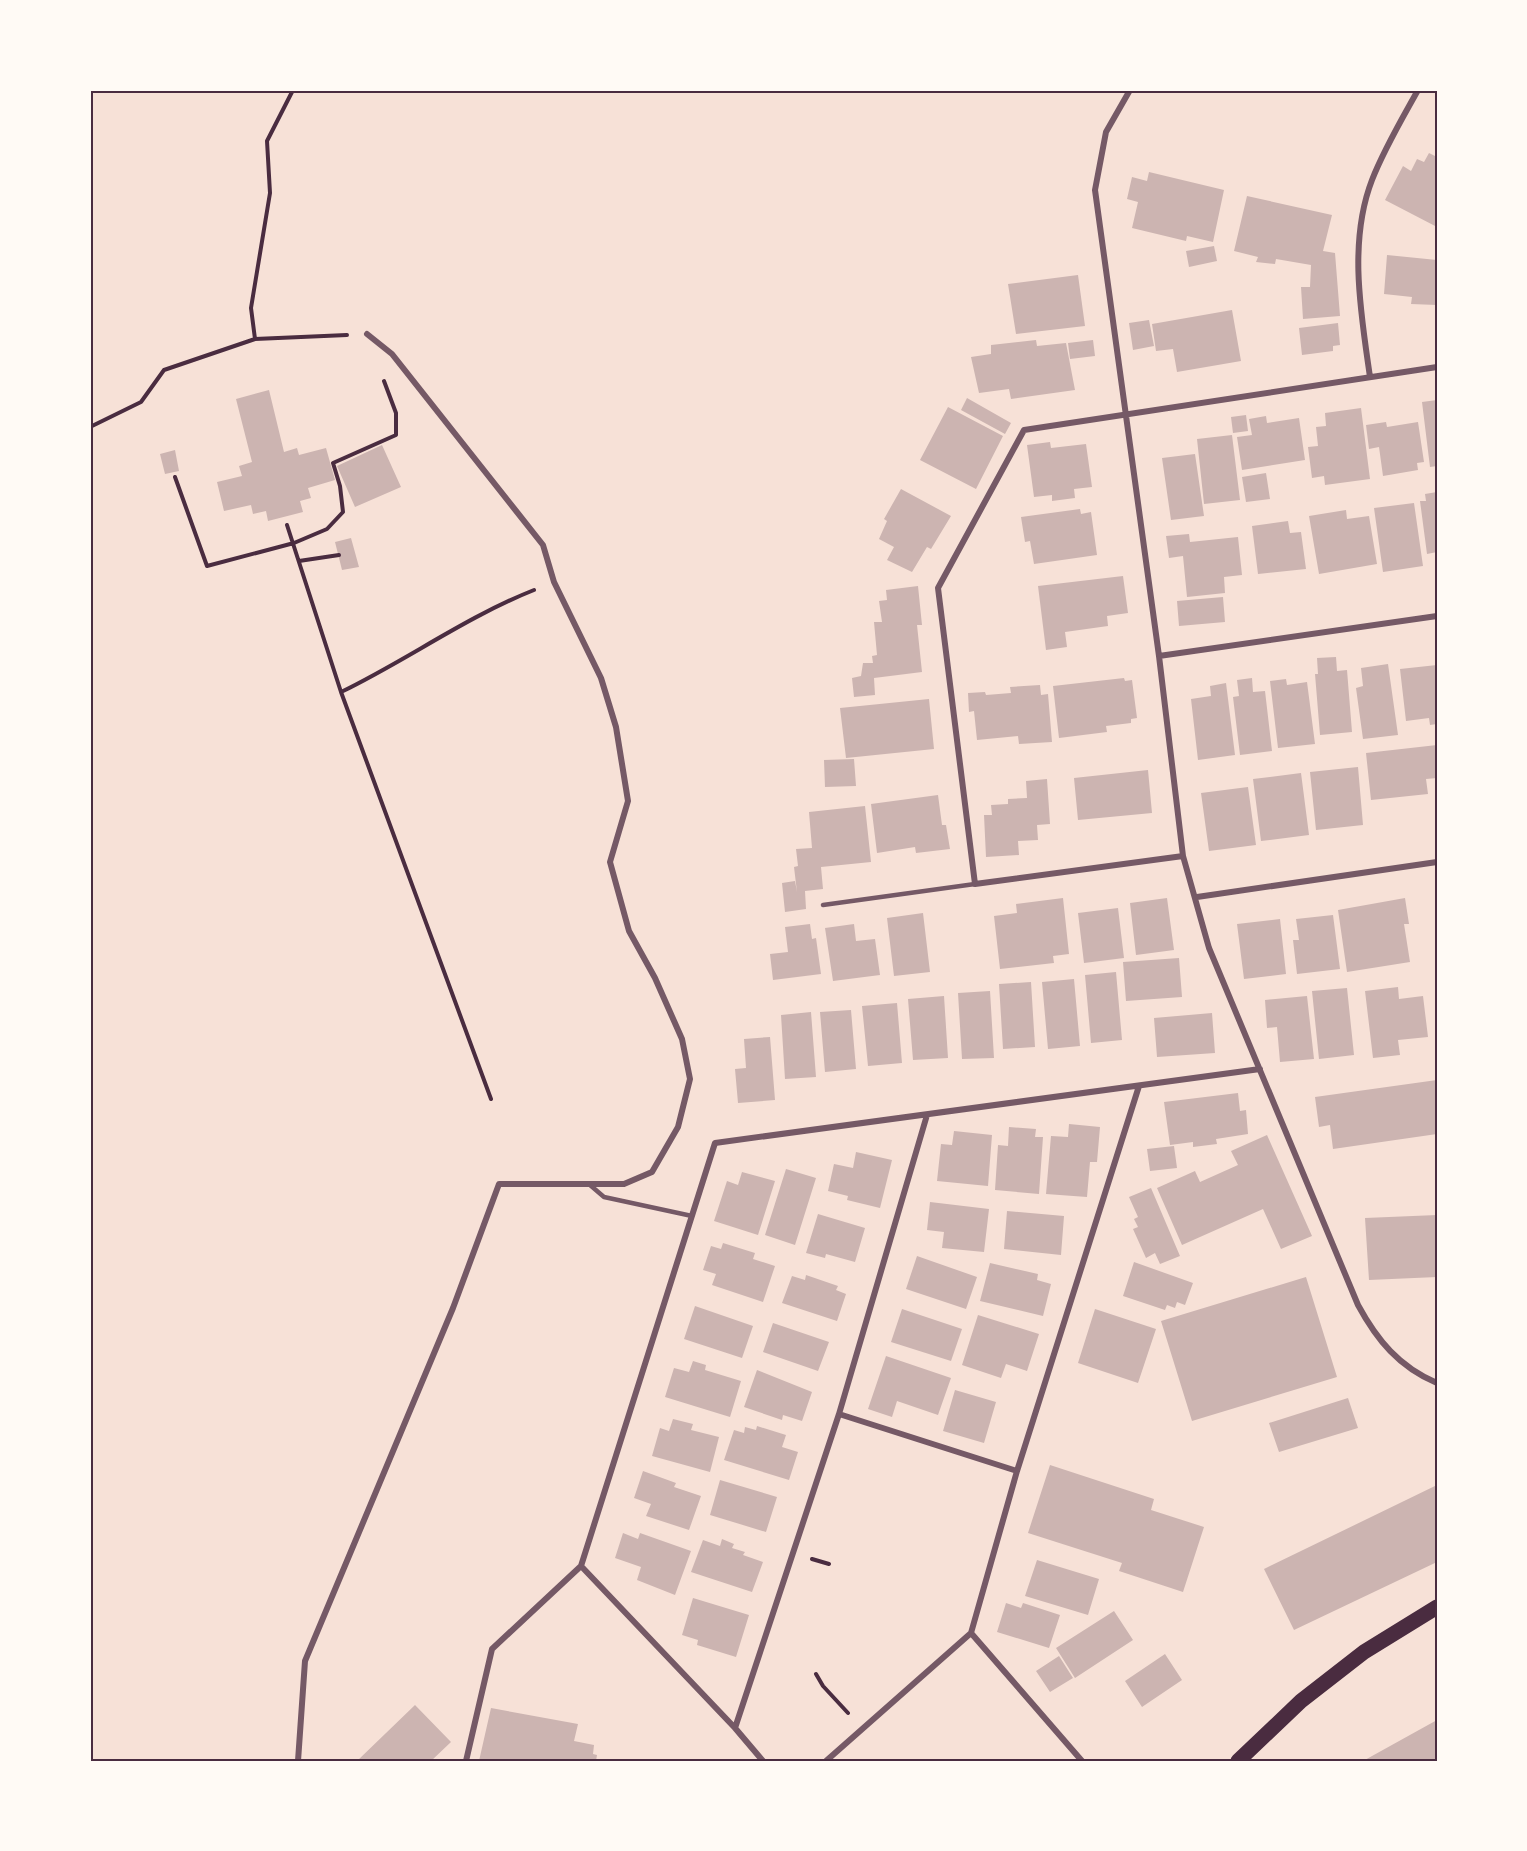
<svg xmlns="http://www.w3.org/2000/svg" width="1527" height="1851" font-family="'Fira Sans',sans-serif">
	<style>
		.building { fill: #ccb4b1 }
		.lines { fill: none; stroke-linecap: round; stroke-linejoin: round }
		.path { stroke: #4a2c40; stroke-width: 4 }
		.service { stroke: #755966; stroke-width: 4.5 }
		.minor { stroke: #755966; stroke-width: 6 }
		.primary { stroke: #4a2c40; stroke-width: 15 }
		.neatline { fill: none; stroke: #4a2c40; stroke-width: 2 }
	</style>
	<rect width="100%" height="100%" fill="#f7e1d7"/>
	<path class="building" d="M1429,153L1437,157V227L1385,200L1403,166L1411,171L1417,159L1424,162Z
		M1149,172L1224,190L1213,242L1187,236L1186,241L1132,228L1138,202L1127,199L1132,177L1147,181Z
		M1247,196L1332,215L1323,251L1335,253L1340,316L1303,319L1301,287H1310L1311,265L1276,259L1275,264L1256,262L1258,257L1234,251Z
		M1214,246L1217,261L1189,267L1186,251Z
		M1387,255L1437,260V305L1411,304L1412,297L1384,294Z
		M1078,275L1085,326L1016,334L1008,284Z
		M1232,310L1241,361L1177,372L1173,349L1156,351L1152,324Z
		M1149,320L1154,346L1133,350L1129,323Z
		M1338,323L1340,345L1333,346V351L1302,355L1299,328Z
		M1036,340L1037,346L1066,343L1075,390L1011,399L1009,389L979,393L971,357L991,354V345Z
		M1093,340L1095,356L1070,359L1068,343Z
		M269,390L284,452L297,448L299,455L326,448L335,480L308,488L311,498L300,501L303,512L268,521L266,511L253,514L251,505L224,511L217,482L242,476L239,466L252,462L236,399Z
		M967,398L1011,423L1005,434L961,410Z
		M1437,400V466L1430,467L1422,402Z
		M948,407L1003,436L976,489L920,460Z
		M1361,408L1370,479L1325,485L1324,476L1312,478L1308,447L1318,446L1316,427L1326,426L1325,413Z
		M1246,415L1248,431L1233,433L1231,417Z
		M1266,416L1267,423L1299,418L1305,460L1242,470L1237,437L1252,435L1249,419Z
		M1386,422L1387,427L1418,422L1424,462L1417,463L1418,470L1383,476L1379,447L1369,449L1366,425Z
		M1232,435L1240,500L1204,504L1197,439Z
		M1050,442L1051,448L1086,444L1092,487L1074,489L1075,498L1052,501V495L1034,497L1027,445Z
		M382,445L401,487L355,507L337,466Z
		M175,450L179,471L165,474L160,454Z
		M1195,454L1204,516L1171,520L1162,458Z
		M1266,473L1270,499L1246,502L1242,477Z
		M901,489L951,516L931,549L927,547L912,572L887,560L894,547L879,539L887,521L884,519Z
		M1437,492V552L1427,554L1420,501H1426L1425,494Z
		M1414,503L1423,566L1383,572L1374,508Z
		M1080,509L1081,514L1091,512L1097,555L1034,564L1030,541L1025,542L1021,517Z
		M1346,510L1347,519L1369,516L1377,564L1319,574L1309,516Z
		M1288,521L1290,533L1301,532L1306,569L1258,574L1252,526Z
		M1189,534L1190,542L1238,537L1242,575L1224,577L1225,593L1187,597L1183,556L1169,558L1166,536Z
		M351,538L359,567L342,570L335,542Z
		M1123,576L1128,613L1107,616L1108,626L1065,632L1067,647L1046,650L1038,586Z
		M918,586L922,625H917L922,672L874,678L875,695L854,697L852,678L861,676L863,663H873L872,656L877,655L874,622H882L879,601L887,600L886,590Z
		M1223,597L1225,622L1179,626L1177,601Z
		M1336,657L1337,671L1347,670L1352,732L1320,735L1315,674H1318L1317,658Z
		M1388,664L1398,735L1363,739L1356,688L1363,686L1361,668Z
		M1437,665V724L1430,725L1429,718L1406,721L1400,669Z
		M1124,678L1125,681L1132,680L1137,718L1131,719V723L1106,726L1107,732L1059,738L1053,686Z
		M1252,678L1253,692L1265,691L1272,751L1240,755L1233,697L1239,696L1237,680Z
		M1286,679L1287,685L1307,682L1315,744L1278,748L1270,681Z
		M1226,683L1235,755L1198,760L1191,699L1211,696L1210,686Z
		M1040,685L1041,695L1048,694L1052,742L1019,744L1018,736L977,740L974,711L969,712L968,693L985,692L986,695L1011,693L1010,687Z
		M929,699L934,749L846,758L840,708Z
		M1437,745V778L1426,779L1428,794L1371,800L1366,753Z
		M854,759L856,786L825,787L824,760Z
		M1358,767L1363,825L1316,830L1310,772Z
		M1148,770L1152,813L1078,820L1074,778Z
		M1301,773L1309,835L1261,841L1253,779Z
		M1047,779L1050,824L1037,825L1038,840L1018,841L1019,855L986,857L984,815H992L991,805L1008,804V799L1027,798L1026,781Z
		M1248,787L1256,845L1209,851L1201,793Z
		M938,795L942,825H946L950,849L916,853L915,847L877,853L871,804Z
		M865,806L871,862L821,867L823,889L805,891L806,909L785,912L782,883L795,881L797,892L794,867L798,866L796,849L812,848L809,812Z
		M1063,898L1069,954L1053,956L1054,963L1000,969L994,916L1017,913L1016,904Z
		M1167,898L1174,950L1136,955L1130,903Z
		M1405,898L1409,924H1404L1410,962L1347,972L1338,910Z
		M1118,908L1124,958L1084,963L1078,913Z
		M923,913L930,972L894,976L887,918Z
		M1333,915L1340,969L1297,974L1293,940H1299L1296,919Z
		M1280,919L1286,974L1244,979L1237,924Z
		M810,924L812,939L816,938L821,974L773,980L770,954L788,952L785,927Z
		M854,924L856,941L875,939L880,975L833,981L825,928Z
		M1179,958L1182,997L1126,1001L1123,962Z
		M1116,972L1122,1040L1091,1043L1085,975Z
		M1074,979L1080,1046L1048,1049L1042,982Z
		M1031,982L1035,1047L1003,1049L999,984Z
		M1398,987L1399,999L1423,996L1428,1037L1398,1040L1400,1055L1373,1058L1365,991Z
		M1347,988L1354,1055L1319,1059L1312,991Z
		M990,991L994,1058L962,1059L958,993Z
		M944,996L948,1058L913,1060L908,999Z
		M1307,996L1314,1059L1280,1062L1277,1027L1267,1028L1265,1000Z
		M897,1003L902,1063L868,1066L862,1006Z
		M851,1010L856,1069L825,1072L820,1012Z
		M811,1012L816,1077L785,1079L781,1015Z
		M1212,1013L1215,1053L1157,1057L1154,1018Z
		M770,1037L775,1100L738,1103L735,1069L746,1068L744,1039Z
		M1437,1080V1134L1333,1149L1330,1125L1319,1127L1315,1097Z
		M1238,1093L1240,1111L1246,1110L1248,1134L1216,1139L1217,1144L1193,1147V1142L1170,1145L1164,1102Z
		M1069,1124L1100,1127L1097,1162H1090L1087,1197L1046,1194L1051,1136L1068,1137Z
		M1009,1127L1036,1129L1035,1137H1043L1039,1194L995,1190L998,1145L1008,1146Z
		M954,1131L992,1135L988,1186L937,1181L941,1144L952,1145Z
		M1267,1135L1312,1236L1281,1249L1263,1209L1182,1245L1157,1188L1195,1171L1200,1182L1238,1165L1231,1151Z
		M1174,1146L1177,1168L1150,1171L1147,1149Z
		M856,1152L892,1160L880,1208L847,1200L848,1196L828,1191L834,1164L853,1168Z
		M786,1169L816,1178L795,1245L765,1235Z
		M742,1172L775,1181L758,1235L714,1221L727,1181L738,1185Z
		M1151,1188L1180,1256L1160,1264L1155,1253L1146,1258L1133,1229L1138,1227L1134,1219L1138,1217L1129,1197Z
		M930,1202L989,1209L984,1252L942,1248L944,1232L927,1230Z
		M1007,1211L1064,1216L1061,1255L1004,1249Z
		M818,1214L865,1228L855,1262L826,1254L825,1258L806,1253Z
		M1437,1215V1277L1369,1280L1365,1218Z
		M723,1243L755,1253L753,1259L775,1266L763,1302L712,1285L716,1274L703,1270L711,1246L721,1249Z
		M917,1256L977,1277L966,1309L906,1289Z
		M1134,1262L1193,1283L1185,1305L1177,1302L1175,1308L1167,1305L1165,1310L1123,1296Z
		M990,1263L1038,1274L1037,1280L1051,1284L1043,1316L980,1301Z
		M806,1275L838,1286L836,1290L846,1294L837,1321L782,1303L792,1276L805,1280Z
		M1306,1277L1337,1377L1192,1421L1161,1321Z
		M695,1306L753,1326L742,1358L684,1339Z
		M902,1309L962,1329L951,1361L891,1342Z
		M1095,1309L1156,1329L1138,1383L1078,1363Z
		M978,1315L1039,1334L1027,1371L1006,1364L1001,1378L962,1365Z
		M773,1323L829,1342L818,1371L763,1352Z
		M886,1356L951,1378L938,1415L897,1401L892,1417L868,1409Z
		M693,1361L706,1365L705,1370L741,1381L730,1417L665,1397L674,1368L689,1372Z
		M757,1370L812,1392L802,1421L783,1415L782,1420L744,1407Z
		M955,1390L996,1402L984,1443L943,1431Z
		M1348,1398L1358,1428L1279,1452L1269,1423Z
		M673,1419L693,1424L691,1430L719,1437L710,1472L652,1456L660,1428L669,1431Z
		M757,1426L786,1435L782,1447L798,1452L789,1480L724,1460L734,1430L744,1433L745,1427L756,1430Z
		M1050,1465L1154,1499L1151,1510L1204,1527L1183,1592L1119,1571L1122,1563L1028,1533Z
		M643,1471L676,1483L674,1487L701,1496L689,1530L646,1516L651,1504L634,1498Z
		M720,1480L777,1497L766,1532L710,1515Z
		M1437,1485V1562L1294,1630L1264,1569Z
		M623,1533L638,1539L640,1533L691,1551L675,1595L637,1580L641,1567L615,1558Z
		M722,1539L734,1544L732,1548L745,1552L743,1555L763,1562L752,1592L691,1572L703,1540L720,1546Z
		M1037,1560L1099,1579L1088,1615L1025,1596Z
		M693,1598L749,1615L736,1657L697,1645L698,1640L682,1635Z
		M1006,1603L1021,1608L1023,1603L1060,1615L1049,1648L997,1632Z
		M1114,1611L1133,1640L1075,1678L1056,1648Z
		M1165,1654L1182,1680L1142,1707L1125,1681Z
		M1059,1656L1073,1678L1050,1692L1036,1671Z
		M415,1705L451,1742L431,1761H357Z
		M491,1708L578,1724L574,1741L594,1745L593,1754L597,1755L596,1761H479Z
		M1437,1720V1761H1363Z"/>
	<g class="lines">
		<path class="path" d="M255,339L251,308L270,193L267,141L293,90
			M90,427L141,402L164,370L255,339L347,335
			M175,477L207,566L294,543L327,529L343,512L340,486L333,463L396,435V413L384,381
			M287,525L341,692L491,1099
			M299,561L339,555
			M341,692C407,660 466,617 534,590
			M812,1559L829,1564
			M816,1674L823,1686L848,1713"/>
		<path class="service" d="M823,905L975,884
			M590,1185L604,1197L692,1216"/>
		<path class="minor" d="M1130,90L1106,132L1095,190L1159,656L1183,856L1209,948L1358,1305C1377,1340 1399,1367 1437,1383
			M1370,377C1361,314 1348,242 1372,180C1384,149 1402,119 1418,90
			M1159,656L1437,616
			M1183,856L975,884L938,588L1024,430L1437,367
			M1197,897L1437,862
			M839,1414L1017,1471
			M581,1566L735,1728L763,1761
			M971,1633L1082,1761
			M735,1728L839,1414L927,1115
			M298,1761L305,1661L453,1308L499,1184H624L652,1172L678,1127L690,1079L682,1039L655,978L629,931L610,862L628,801L616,727L601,678L554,582L543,545L392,354L367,334
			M466,1761L492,1649L581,1566L715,1143L1260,1069
			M826,1761L971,1633L1017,1471L1139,1086"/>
		<path class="primary" d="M1238,1761L1301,1701L1364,1652L1437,1607"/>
	</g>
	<rect width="1527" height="1851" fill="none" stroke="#fffaf5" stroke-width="183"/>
	<rect x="92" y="92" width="1344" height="1668" class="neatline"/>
</svg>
